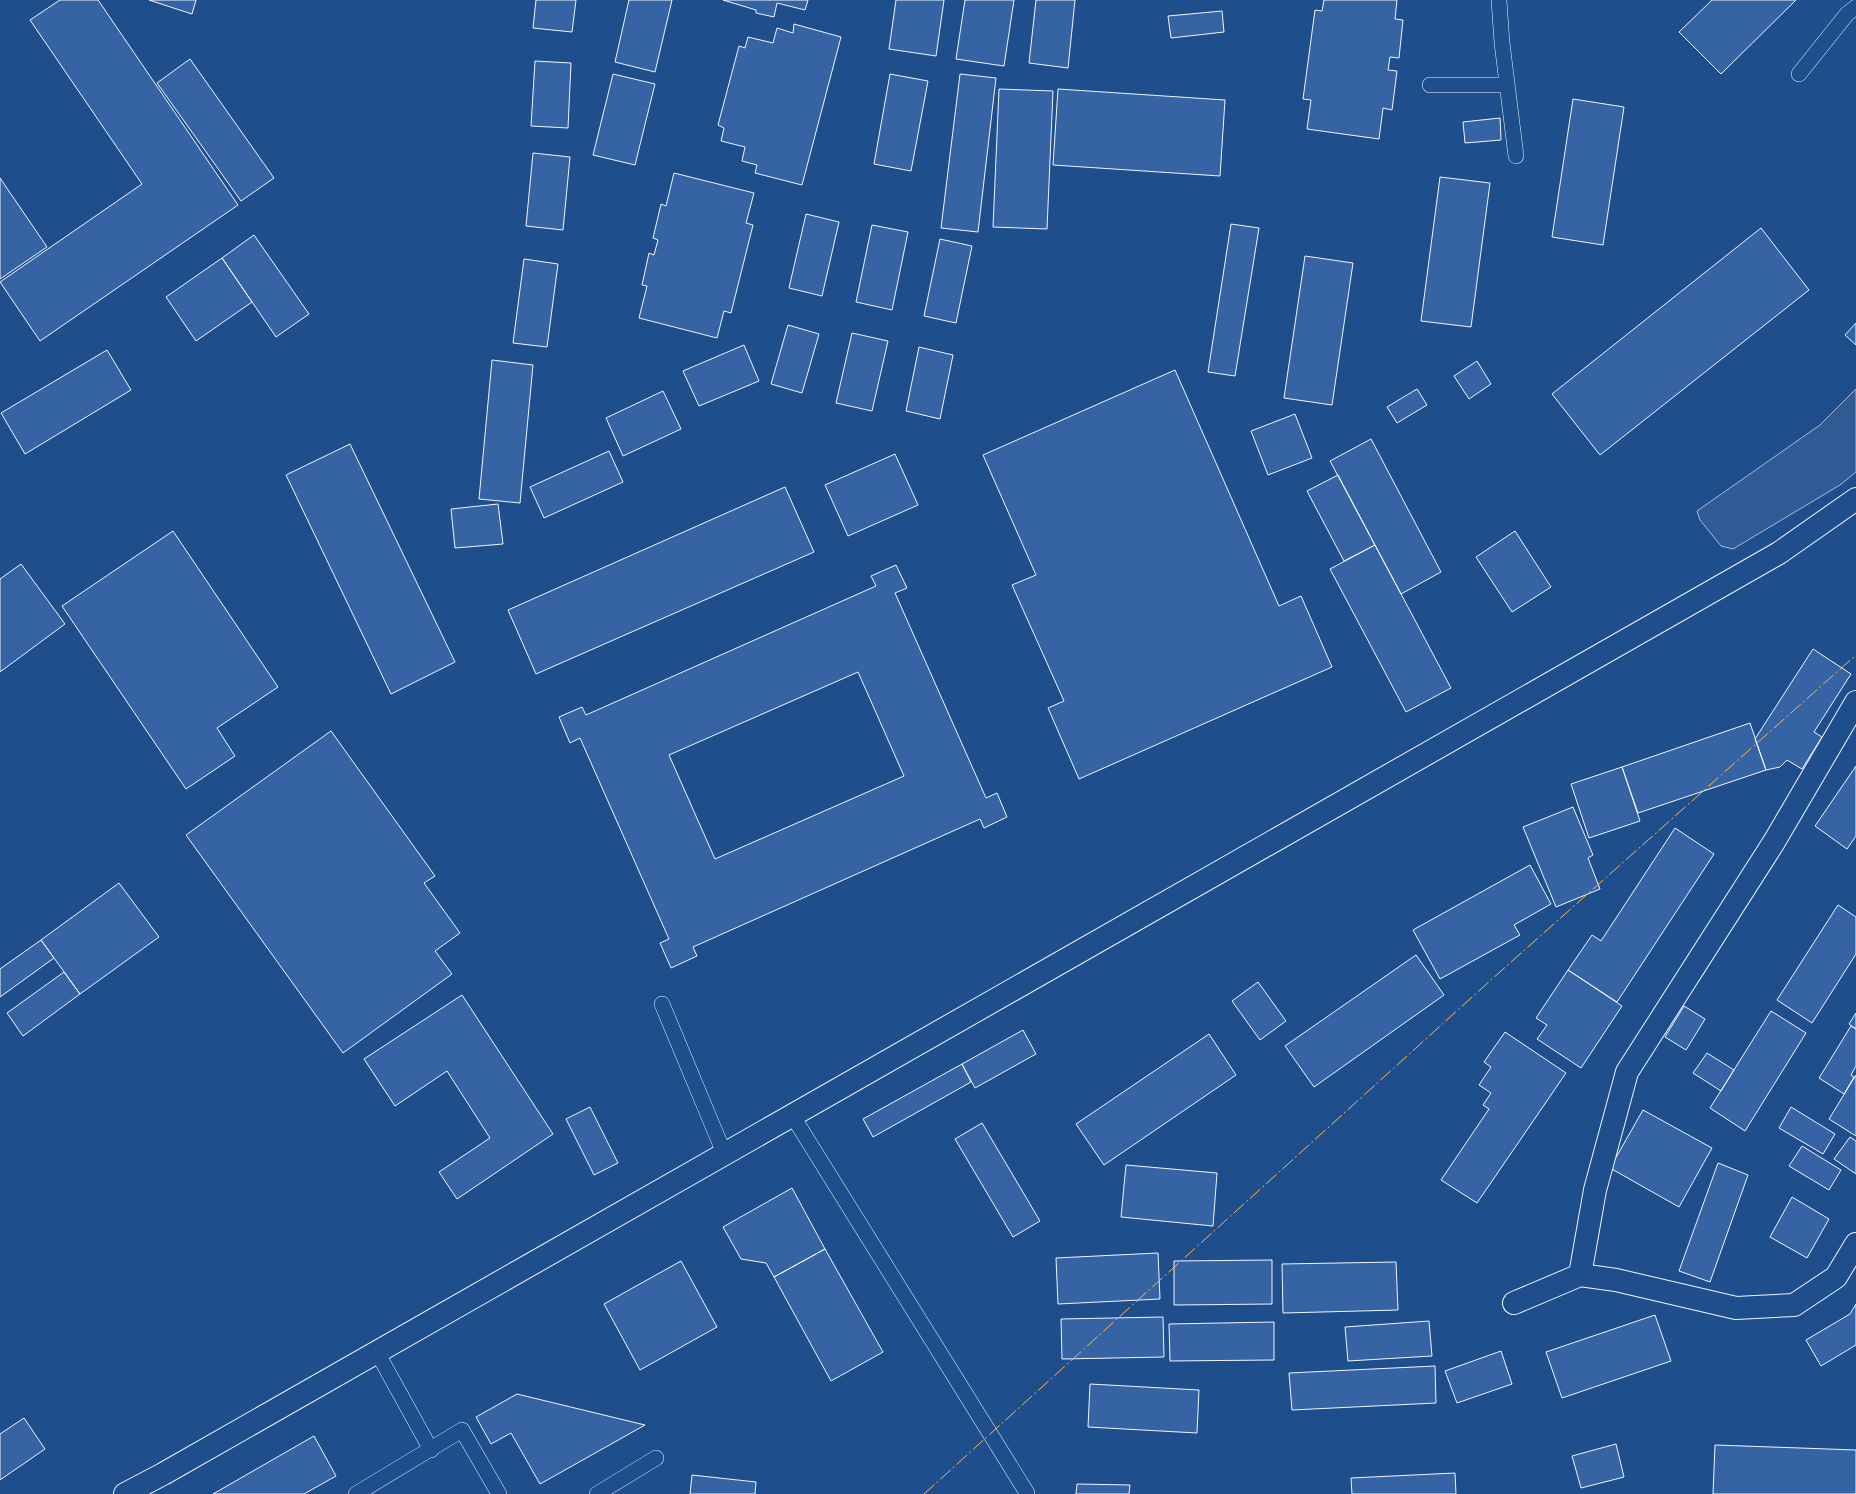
<svg xmlns="http://www.w3.org/2000/svg" width="1856" height="1494" font-family="'Fira Sans Condensed',sans-serif">
	<style>
		.built { fill: #305b95; stroke: #a8bbd7 }
		.building { fill: #3563a3; stroke: #f2f6ff; fill-rule: evenodd }
		.lines { fill: none; stroke-linecap: round; stroke-linejoin: round }
		.service-casing { stroke: #f2f6ff; stroke-width: 16 }
		.minor-casing { stroke: #f2f6ff; stroke-width: 24 }
		.tertiary-casing { stroke: #f2f6ff; stroke-width: 24 }
		.service { stroke: #1f4e8c; stroke-width: 15 }
		.minor { stroke: #1f4e8c; stroke-width: 22 }
		.tertiary { stroke: #1f4e8c; stroke-width: 22 }
		.power { stroke: #ffb74d; stroke-width: 1; stroke-dasharray: 14 3 2 3; stroke-linecap: butt }
	</style>
	<rect width="100%" height="100%" fill="#1f4e8c"/>
	<path class="built" d="M1856,389V472L1840,485L1733,549L1721,546L1700,520L1697,511L1820,425Z"/>
	<path class="building" d="M60,0H98L238,205L40,341L0,282L142,184L30,20Z
		M149,0H196L192,14Z
		M536,0H576L572,32L533,28Z
		M629,0H672L655,72L615,62Z
		M723,0H808L805,10L777,3L774,17L756,13V10Z
		M896,0H944L936,56L889,49Z
		M965,0H1014L1004,66L956,59Z
		M1036,0H1075L1068,68L1029,63Z
		M1324,0H1397L1395,19L1403,20L1399,58L1390,57L1388,70L1397,71L1392,110L1383,108L1379,139L1307,129L1311,100L1303,99L1315,10L1322,11Z
		M1712,0H1796L1721,74L1679,32Z
		M1222,11L1224,32L1171,38L1168,16Z
		M794,24L841,37L802,185L755,173L757,165L742,161L745,147L721,141L724,128L718,125L739,46L745,48L748,37L773,43L777,28L793,33Z
		M190,59L274,178L241,201L157,83Z
		M535,61L571,63L568,128L531,126Z
		M613,74L655,84L635,165L593,155Z
		M890,74L928,81L911,171L874,164Z
		M960,74L996,78L978,232L941,228Z
		M999,89L1053,91L1047,229L993,227Z
		M1058,89L1225,100L1220,176L1053,165Z
		M1573,99L1624,107L1603,245L1552,237Z
		M1500,118L1501,140L1465,143L1463,122Z
		M533,153L570,157L563,230L526,226Z
		M674,173L754,193L746,223L753,225L731,313L724,311L717,338L639,318L647,286L642,285L649,253L654,255L658,240L653,238L661,204L666,206Z
		M1440,177L1490,183L1471,327L1421,321Z
		M0,178L47,247L0,279Z
		M806,214L839,222L822,296L789,288Z
		M1231,224L1259,228L1235,376L1208,372Z
		M872,225L908,232L892,310L856,302Z
		M1761,228L1809,290L1600,455L1552,394Z
		M254,235L309,314L276,337L222,258Z
		M940,239L972,246L956,323L924,316Z
		M1305,256L1353,263L1332,405L1284,398Z
		M222,258L252,302L196,341L166,297Z
		M524,259L558,264L547,347L513,343Z
		M1856,323V345L1845,335Z
		M788,325L819,334L802,393L771,384Z
		M852,333L888,341L872,411L836,403Z
		M744,345L759,381L699,406L683,371Z
		M919,347L953,355L940,419L906,411Z
		M107,350L131,390L25,454L1,413Z
		M492,360L533,365L520,503L479,499Z
		M1477,361L1491,384L1469,399L1454,376Z
		M1175,370L1279,606L1301,596L1332,667L1079,779L1048,708L1064,701L1012,585L1036,575L983,455Z
		M1417,389L1427,405L1397,423L1387,407Z
		M663,391L681,429L623,456L606,418Z
		M1295,414L1312,458L1268,475L1251,431Z
		M1371,439L1441,572L1401,594L1330,461Z
		M350,444L455,662L391,694L286,475Z
		M609,451L623,482L544,518L530,487Z
		M895,454L918,505L848,536L825,485Z
		M1338,475L1375,545L1344,561L1307,491Z
		M785,487L814,552L536,674L508,610Z
		M498,504L503,544L455,548L451,509Z
		M173,531L278,687L217,728L235,756L186,789L62,606Z
		M1515,531L1551,587L1512,612L1476,557Z
		M1375,545L1451,688L1406,712L1330,569Z
		M21,564L65,624L0,672V579Z
		M896,565L907,588L895,593L986,798L997,793L1007,817L984,828L980,819L693,947L697,956L671,968L660,943L669,939L580,738L570,743L559,717L582,707L586,715L876,586L871,576ZM858,672L904,776L715,859L669,755Z
		M1813,649L1851,674L1814,732L1822,737L1802,769L1787,760L1780,767L1766,770L1755,739Z
		M1750,723L1766,770L1638,813L1622,767Z
		M331,731L435,876L424,883L460,933L435,951L452,974L343,1053L186,835Z
		M1856,766V836L1847,849L1815,826Z
		M1622,767L1640,821L1589,838L1571,784Z
		M1573,807L1593,855L1588,858L1600,889L1556,907L1523,827Z
		M1675,828L1714,854L1617,1002L1568,970L1592,935L1601,941Z
		M1530,865L1551,904L1514,925L1520,935L1440,979L1413,930Z
		M119,883L159,937L80,994L41,940Z
		M1838,905L1856,917V954L1812,1023L1777,1000Z
		M41,940L54,958L0,997V969Z
		M1416,955L1444,995L1314,1087L1285,1046Z
		M1568,970L1622,1006L1581,1068L1537,1039L1547,1025L1536,1018Z
		M64,972L80,994L23,1036L7,1013Z
		M1258,982L1286,1021L1260,1040L1232,1001Z
		M462,995L553,1134L457,1199L439,1172L490,1138L447,1071L395,1106L364,1059Z
		M1684,1006L1705,1019L1686,1050L1665,1037Z
		M1771,1011L1806,1033L1745,1131L1710,1108Z
		M1856,1013V1029L1849,1024Z
		M1851,1026L1856,1029V1066L1851,1075L1854,1077L1844,1094L1819,1078Z
		M1023,1030L1036,1054L975,1088L962,1064Z
		M1505,1032L1566,1073L1477,1203L1441,1180L1489,1109L1483,1105L1491,1093L1479,1085L1491,1067L1484,1062Z
		M1209,1034L1236,1075L1104,1165L1076,1124Z
		M1707,1053L1734,1070L1721,1091L1693,1073Z
		M962,1064L971,1082L873,1137L863,1119Z
		M1856,1075V1136L1829,1119Z
		M590,1107L618,1163L594,1175L566,1119Z
		M1791,1107L1835,1134L1823,1154L1779,1128Z
		M1643,1110L1712,1148L1679,1207L1610,1168Z
		M982,1123L1040,1221L1013,1237L955,1139Z
		M1850,1137L1856,1141V1174L1834,1159Z
		M1802,1146L1841,1170L1829,1190L1789,1166Z
		M1718,1163L1748,1175L1710,1282L1679,1271Z
		M1126,1165L1217,1173L1213,1226L1121,1217Z
		M792,1188L825,1249L774,1277L766,1263L741,1259L723,1227Z
		M1792,1197L1829,1219L1807,1258L1770,1237Z
		M825,1249L883,1352L831,1381L774,1277Z
		M1158,1253L1160,1299L1058,1304L1056,1258Z
		M1272,1260V1304L1174,1305V1261Z
		M681,1261L717,1327L640,1370L604,1304Z
		M1396,1262L1398,1310L1283,1313L1282,1264Z
		M1856,1304V1345L1821,1366L1806,1340L1850,1314Z
		M1655,1315L1671,1361L1562,1398L1546,1352Z
		M1163,1317L1164,1357L1062,1359L1061,1319Z
		M1429,1321L1432,1356L1348,1361L1345,1327Z
		M1274,1322V1360L1170,1361L1169,1324Z
		M1501,1351L1512,1384L1457,1403L1445,1371Z
		M1435,1366L1436,1403L1292,1410L1289,1373Z
		M1090,1384L1199,1390L1197,1433L1088,1427Z
		M517,1394L645,1425L540,1484L511,1433L491,1444L476,1417Z
		M24,1418L45,1449L0,1480V1434Z
		M314,1436L336,1476L304,1494H213Z
		M1616,1444L1624,1477L1581,1488L1572,1456Z
		M1715,1445L1856,1450V1494H1713Z
		M1455,1473L1456,1494H1352L1351,1478Z
		M692,1475L756,1482L755,1494H690Z
		M1077,1484L1130,1485L1129,1494H1076Z"/>
	<g class="lines">
		<defs>
			<path id="service" d="M1499,0L1502,43L1516,156
				M1799,74L1847,14L1856,7
				M1430,85H1507
				M662,1004L724,1153
				M792,1115L1027,1493
				M377,1352L431,1450
				M356,1494L462,1430L499,1494
				M597,1494L656,1458"/>
			<path id="minor" d="M1580,1275L1595,1190L1627,1072L1774,842L1856,702
				M1514,1303L1580,1275L1616,1280L1736,1308L1794,1305L1836,1277L1856,1244"/>
			<path id="tertiary" d="M125,1494L163,1474L1779,553L1856,499"/>
		</defs>
		<use href="#service" class="service-casing"/>
		<use href="#minor" class="minor-casing"/>
		<use href="#tertiary" class="tertiary-casing"/>
		<use href="#service" class="service"/>
		<use href="#minor" class="minor"/>
		<use href="#tertiary" class="tertiary"/>
		<path class="power" d="M924,1494L1492,979L1856,655"/>
	</g>
</svg>
